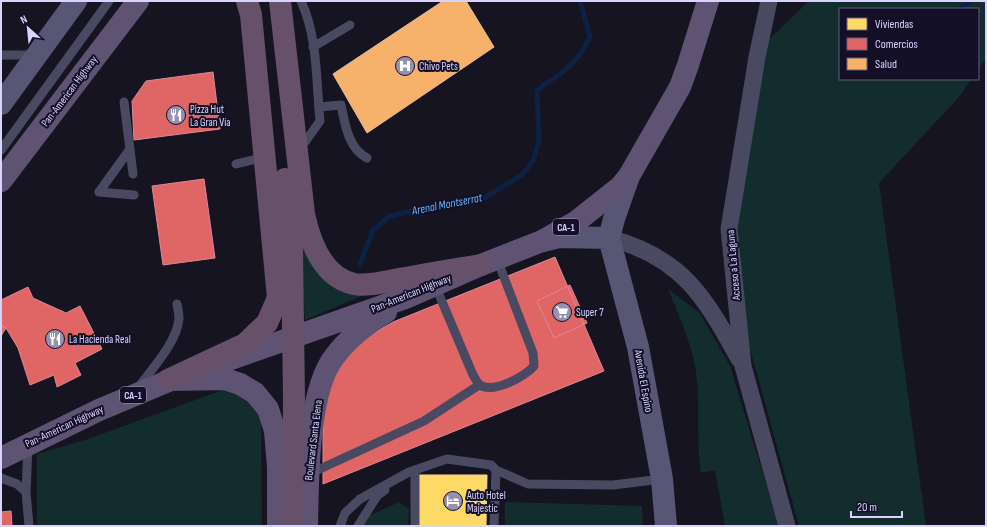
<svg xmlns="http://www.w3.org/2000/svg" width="987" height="527" font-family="'Sofia Sans Condensed',sans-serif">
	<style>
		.green { fill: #132c2d }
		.homes { fill: #ffd966; stroke: #f4d894 }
		.shops { fill: #e06666; stroke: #de8794 }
		.health { fill: #f6b26b; stroke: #edbc97 }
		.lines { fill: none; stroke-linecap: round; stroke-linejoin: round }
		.stream { stroke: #0d2144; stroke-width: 5 }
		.lane { stroke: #4a4962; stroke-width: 9 }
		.street { stroke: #4a4962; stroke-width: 17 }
		.secondary { stroke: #575674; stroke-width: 22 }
		.primary { stroke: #5e5373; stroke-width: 22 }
		.highway { stroke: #67516a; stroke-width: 22 }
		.highway-bridge { stroke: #67516a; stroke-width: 22 }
		.labels { text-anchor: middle; stroke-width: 4; stroke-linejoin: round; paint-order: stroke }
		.shield { fill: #130f26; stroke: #9e99be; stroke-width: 1 }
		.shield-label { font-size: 10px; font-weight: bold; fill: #d9d4ff }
		.poi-label { font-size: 11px; fill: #d9d4ff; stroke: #130f26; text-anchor: start }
		.street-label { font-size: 11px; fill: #d9d4ff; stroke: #130f26 }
		.water-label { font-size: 12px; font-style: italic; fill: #62b6ff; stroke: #130f26 }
	</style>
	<rect width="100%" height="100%" fill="#161421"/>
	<path class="green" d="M809,1H986V58L978,70V9H840V79H971L960,96L879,183L926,526H799L745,331L737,240L738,220L763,45Z
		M299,233L340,289L362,296L305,320Z
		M668,289L700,313L730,366L779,526H725L715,470L701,473C696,442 700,411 697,380C694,348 680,318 668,289Z
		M228,388L255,406L261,421L262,526H37V454L88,439Z
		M399,502L409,509L408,526H361L362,519Z
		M505,502L642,506L643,526H505Z"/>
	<path class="homes" d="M419,475H487L486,526H419Z"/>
	<path class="shops" d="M213,72L220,129L134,140L132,101L146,81Z
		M204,179L215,258L163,265L152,186Z
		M555,257L604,371L323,484V405L332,379L347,356L367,337L393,322Z
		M570,285L587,323L554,338L537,301Z
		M28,287L33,298L66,313L80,306L102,349L75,363L81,375L57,387L54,375L30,385L18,348L6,328L1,325V300Z
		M1,325L6,328L1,336Z
		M11,511L12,526H1V512Z"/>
	<path class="health" d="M443,1H466L494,47L367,133L333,74Z"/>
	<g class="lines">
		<path class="stream" d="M959,9L970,1
			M360,264L373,230L390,216L450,202H469L486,197L522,175L533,161L539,142L537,91C546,82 556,78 565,70C577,61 583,50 590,37L580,1"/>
		<path class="lane" d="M313,47L350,25
			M1,55H35
			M124,102L133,174
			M319,107L341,105C345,124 348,148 367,158
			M300,149L320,121C316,82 318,37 301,1
			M1,150L109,1
			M236,164L265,157
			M99,192L130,149
			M99,192L134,195
			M435,285L473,375C475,378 477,383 480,385C494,394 525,376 534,366L533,353L497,259
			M138,388C151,370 177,342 179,319C179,314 178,309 177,304
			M28,446L26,492L29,526
			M415,470V526
			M309,474L424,421L479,385
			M1,478L17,484L26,492
			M340,526L345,513L360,499L409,472L447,459L491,465L496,470L528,484L613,485L662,479
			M358,526L377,496L385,490
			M494,526L496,470"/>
		<path class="street" d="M769,1L757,57L729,229L743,366L787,526
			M609,238C682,257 705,297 739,359"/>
		<path class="secondary" d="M1,104L76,1
			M629,176L614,219L609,238L638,347L662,479L666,526
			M543,241L559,237L609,238"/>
		<path class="primary" d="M1,181L138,1
			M225,361L408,297L481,265L542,241L577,221L620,187L629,176L680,87L688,65L708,1
			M169,380L225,379L240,384L255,393L268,409L275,431L278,467V526
			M1,458L99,410L185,374
			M307,526C308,482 307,390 335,356C348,338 367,324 386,312"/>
		<path class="highway" d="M280,1L304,214C310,242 322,277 354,284C370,287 390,280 406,278C431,273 456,269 481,265
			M285,179L292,253
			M168,380L245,344L267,323L278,298L251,15L247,1"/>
		<path class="highway-bridge" d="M292,253L294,398L293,526"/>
	</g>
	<defs>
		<symbol id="hospital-disc" viewBox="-11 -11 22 22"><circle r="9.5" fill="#9591b1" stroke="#130f26"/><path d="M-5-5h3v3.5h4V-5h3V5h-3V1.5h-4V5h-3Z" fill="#fff"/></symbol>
		<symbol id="restaurant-disc" viewBox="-11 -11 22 22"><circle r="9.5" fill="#9591b1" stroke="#130f26"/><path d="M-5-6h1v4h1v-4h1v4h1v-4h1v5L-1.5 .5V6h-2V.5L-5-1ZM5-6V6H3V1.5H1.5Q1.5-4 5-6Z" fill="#fff"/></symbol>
		<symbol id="supermarket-disc" viewBox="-11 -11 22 22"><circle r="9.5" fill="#9591b1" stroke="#130f26"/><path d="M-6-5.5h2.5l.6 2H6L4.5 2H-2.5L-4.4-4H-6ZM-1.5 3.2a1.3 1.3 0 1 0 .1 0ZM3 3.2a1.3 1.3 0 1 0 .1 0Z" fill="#fff"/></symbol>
		<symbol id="hotel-disc" viewBox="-11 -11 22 22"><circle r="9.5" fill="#9591b1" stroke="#130f26"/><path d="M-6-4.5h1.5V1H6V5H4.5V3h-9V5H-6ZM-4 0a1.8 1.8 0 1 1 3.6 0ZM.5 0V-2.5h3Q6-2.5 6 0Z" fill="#fff"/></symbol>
	</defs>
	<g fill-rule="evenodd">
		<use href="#hospital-disc" x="394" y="55" width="22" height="22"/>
		<use href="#restaurant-disc" x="165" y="104" width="22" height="22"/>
		<use href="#supermarket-disc" x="551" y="301" width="22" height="22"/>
		<use href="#restaurant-disc" x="44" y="328" width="22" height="22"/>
		<use href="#hotel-disc" x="442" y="490" width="22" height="22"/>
	</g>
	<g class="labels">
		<g class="shield">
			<rect x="553" y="219" width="26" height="16" rx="3"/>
			<rect x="120" y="387" width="26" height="16" rx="3"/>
		</g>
		<g class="shield-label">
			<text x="566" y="231">CA-1</text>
			<text x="133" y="399">CA-1</text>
		</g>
		<g class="poi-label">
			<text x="419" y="70">Chivo Pets</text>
			<text x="190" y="113">Pizza Hut<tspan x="190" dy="13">La Gran Vía</tspan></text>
			<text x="576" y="316">Super 7</text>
			<text x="69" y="343">La Hacienda Real</text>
			<text x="467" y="499">Auto Hotel<tspan x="467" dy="13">Majestic</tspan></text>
		</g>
		<g class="street-label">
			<text transform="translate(69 91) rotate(-53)" y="4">Pan-American Highway</text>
			<text transform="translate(733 265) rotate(-95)" y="4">Acceso a La Laguna</text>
			<text transform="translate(411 293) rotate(-22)" y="4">Pan-American Highway</text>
			<text transform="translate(644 381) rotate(80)" y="4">Avenida El Espino</text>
			<text transform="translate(64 426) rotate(-25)" y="4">Pan-American Highway</text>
			<text transform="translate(313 440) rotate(-83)" y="4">Boulevard Santa Elena</text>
		</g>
		<g class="water-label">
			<text transform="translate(447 204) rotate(-11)" y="4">Arenal Montserrat</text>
		</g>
	</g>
	<rect width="987" height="527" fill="none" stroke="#d9d4ff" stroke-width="4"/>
	<rect x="839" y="8" width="140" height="72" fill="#130f26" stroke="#625e7d"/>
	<rect x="847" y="18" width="20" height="12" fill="#ffd966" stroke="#625e7d"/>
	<text x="875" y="28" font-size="12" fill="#d9d4ff">Viviendas</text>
	<rect x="847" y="38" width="20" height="12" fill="#e06666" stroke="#625e7d"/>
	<text x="875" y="48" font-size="12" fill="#d9d4ff">Comercios</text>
	<rect x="847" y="58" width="20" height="12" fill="#f6b26b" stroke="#625e7d"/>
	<text x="875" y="68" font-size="12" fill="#d9d4ff">Salud</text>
	<g transform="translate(28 28) rotate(333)" stroke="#130f26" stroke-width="3" paint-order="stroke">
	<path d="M0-3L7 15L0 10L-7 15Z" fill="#d9d4ff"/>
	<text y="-6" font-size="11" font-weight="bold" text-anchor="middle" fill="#d9d4ff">N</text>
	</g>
	<path d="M851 511v6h51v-6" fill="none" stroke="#d9d4ff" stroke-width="2"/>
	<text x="857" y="511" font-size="12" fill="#d9d4ff" stroke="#130f26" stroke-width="3" paint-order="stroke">20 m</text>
</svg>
